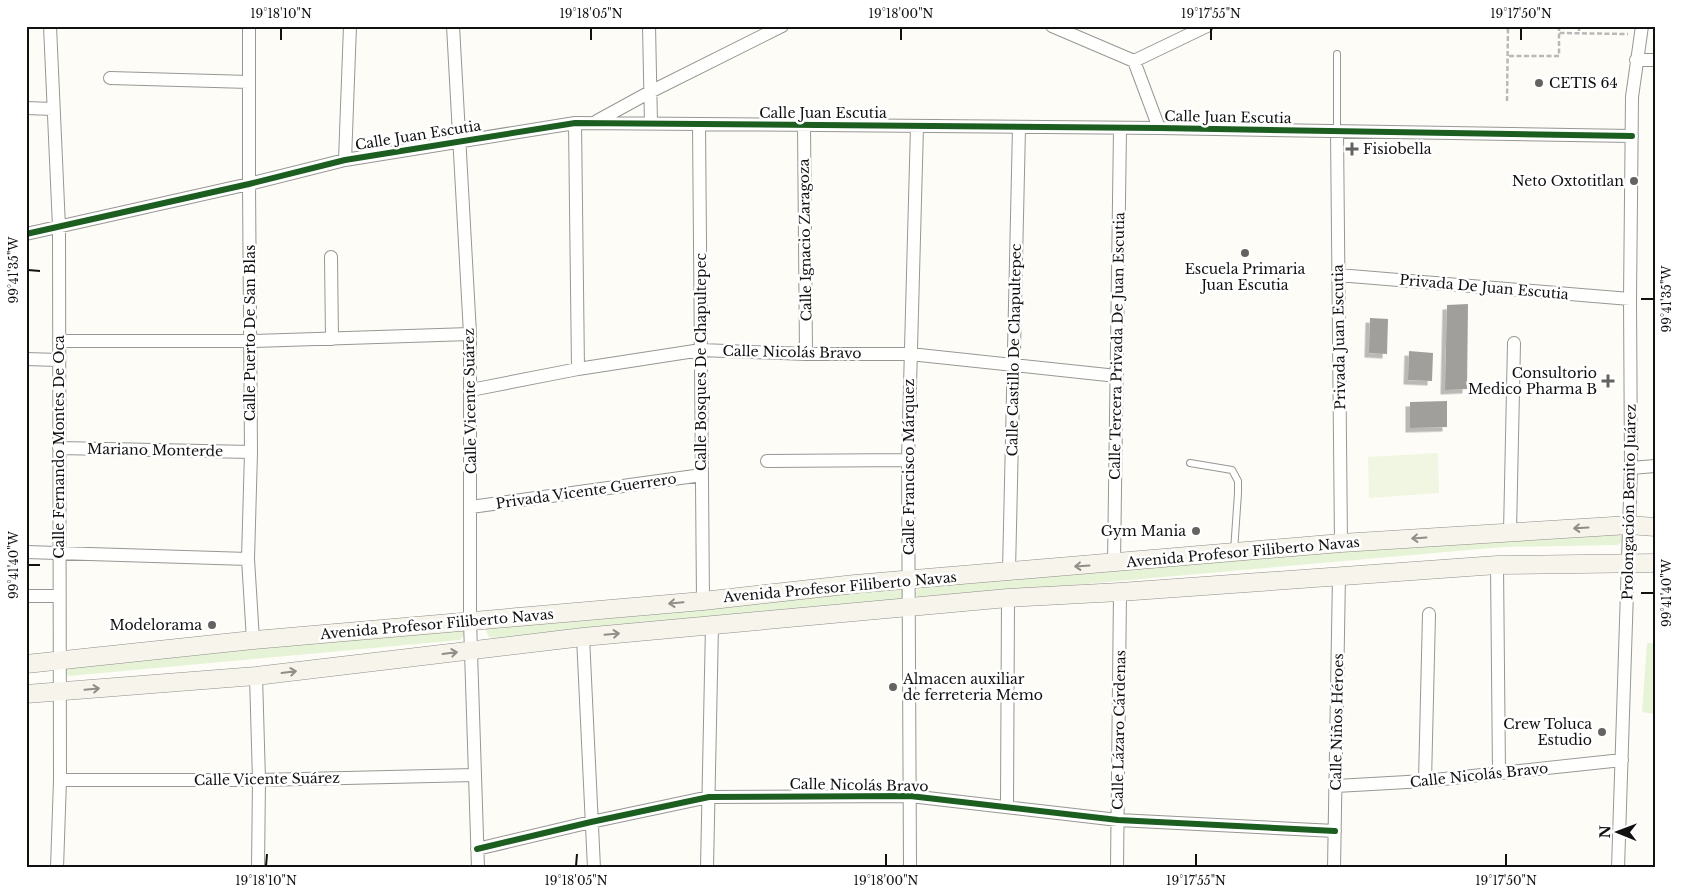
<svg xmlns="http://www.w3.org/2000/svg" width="1681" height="894" font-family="'Libre Baskerville',serif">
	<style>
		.green { fill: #e7f3d7 }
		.pitch { fill: #f0f6e1 }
		.building { fill: #a19f9c; filter: url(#shadow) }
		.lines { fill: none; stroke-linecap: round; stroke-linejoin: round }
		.lane-casing { stroke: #979795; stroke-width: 8 }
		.street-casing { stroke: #979795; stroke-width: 14 }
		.secondary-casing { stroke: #8e8d8b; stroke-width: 19 }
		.path { stroke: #b9b9b8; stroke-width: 2.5; stroke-dasharray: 5 2.5; stroke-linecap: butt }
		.lane { stroke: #fffffe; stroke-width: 6 }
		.street { stroke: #fffffe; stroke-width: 12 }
		.secondary { stroke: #f6f4eb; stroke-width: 18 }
		.cycleway-casing { stroke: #fff; stroke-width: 9 }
		.cycleway { stroke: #1b5e20; stroke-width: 6 }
		.oneway { stroke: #8f8e89 }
		.ticks { fill: none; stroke: #111; stroke-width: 2 }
		.poi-dot { fill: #646362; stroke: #fff; stroke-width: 2 }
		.labels { text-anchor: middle; stroke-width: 5; stroke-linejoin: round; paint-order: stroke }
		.poi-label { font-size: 14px; fill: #111; stroke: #fff; text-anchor: end }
		.street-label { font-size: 14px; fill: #111; stroke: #fff }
		.neatline { fill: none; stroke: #111; stroke-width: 2 }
		.ticks-label { font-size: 12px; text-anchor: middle; fill: #111 }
	</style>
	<defs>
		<filter id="shadow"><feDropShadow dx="-4.5" dy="4.5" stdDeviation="0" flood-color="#0004"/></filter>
	</defs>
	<rect width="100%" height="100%" fill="#fdfcf7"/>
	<path class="green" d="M1620,532L1624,537L1623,542L1617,545L1503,547L925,598H919L916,595L918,585L1501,534Z
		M900,588L902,590L903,597L899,600L495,638L489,637L486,631L487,626Z
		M463,626L465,634L460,640L69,676L66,674L65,666Z
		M1647,643H1655V714L1642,712Z"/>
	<path class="pitch" d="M1438,453L1439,493L1369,498L1368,457Z"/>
	<path class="building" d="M1468,304L1467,389L1445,390L1447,305Z
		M1370,318L1388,319L1387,354L1369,353Z
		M1409,351L1433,353L1432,381L1408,380Z
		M1447,401V427L1410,428V402Z"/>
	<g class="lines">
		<defs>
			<path id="lane" d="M1337,54V131
				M1190,463L1232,470L1238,481V493L1234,551"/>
			<path id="street" d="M50,26L59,227L60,780L57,868
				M249,26V184L251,452L248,559L253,640
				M453,26L470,334V621L478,868
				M649,26L651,123
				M1052,26L1134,61L1159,128
				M1636,60H1655
				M1134,61L1207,26
				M110,78L249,82
				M26,108L53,109
				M597,121L650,92L782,26
				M575,123L578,369
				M699,124L703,601
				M804,126L806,354
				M1337,131L1341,543
				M345,160L350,26
				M26,234L249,184L345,160L575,123L1159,128L1632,136
				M331,257L332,339
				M1338,275L1630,299
				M59,341H251L470,334
				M26,359L59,360
				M471,390L578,369L701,350L806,354H910L1117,376
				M59,448L251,452
				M767,461L908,460
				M1631,468L1655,466
				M471,507L702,475
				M1510,532L1514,343
				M26,552L248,559
				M1114,563L1120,129
				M1497,565L1499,773
				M1009,571L1019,128
				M26,596H58
				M583,637L594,868
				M256,676L259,780L258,868
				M60,780H259L475,775
				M1425,781L1429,614
				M1336,786L1425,781L1622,760
				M1007,806L1008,598
				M477,849L591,822L709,797L910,796L1118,820L1335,831
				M707,868L712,625
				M910,868L908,460L917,126
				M1117,868L1120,592
				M1334,868L1339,575
				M1618,868L1631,468L1630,299L1632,97L1642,26"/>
			<path id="secondary" d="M26,664L253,640L703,601L855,584L1341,543L1629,525L1655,527
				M26,694L256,676L583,637L1008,598L1120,592L1497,565L1655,563"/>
		</defs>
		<use href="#lane" class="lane-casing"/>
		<use href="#street" class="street-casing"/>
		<use href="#secondary" class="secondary-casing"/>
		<path class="path" d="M1559,26V33L1628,34
			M1579,26V33
			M1509,56H1559V33
			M1507,101L1508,26"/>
		<use href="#lane" class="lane"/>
		<use href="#street" class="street"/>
		<use href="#secondary" class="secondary"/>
		<defs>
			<path id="cycleway" d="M26,234L249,184L345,160L575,123L1159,128L1632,136
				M477,849L591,822L709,797L910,796L1118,820L1335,831"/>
		</defs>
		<use href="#cycleway" class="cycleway-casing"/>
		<use href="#cycleway" class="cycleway"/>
	</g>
	<defs><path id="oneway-shaft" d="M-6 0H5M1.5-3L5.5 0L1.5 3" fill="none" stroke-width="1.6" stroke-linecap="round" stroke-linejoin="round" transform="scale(1.25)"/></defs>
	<g class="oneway">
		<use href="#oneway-shaft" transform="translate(1581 528) rotate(177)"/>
		<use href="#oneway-shaft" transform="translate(1419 538) rotate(176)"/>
		<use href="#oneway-shaft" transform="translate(1082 566) rotate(176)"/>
		<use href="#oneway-shaft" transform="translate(676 603) rotate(175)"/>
		<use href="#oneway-shaft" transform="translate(612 634) rotate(-5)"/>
		<use href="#oneway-shaft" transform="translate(450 653) rotate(-7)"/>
		<use href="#oneway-shaft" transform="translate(289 672) rotate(-7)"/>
		<use href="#oneway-shaft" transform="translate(92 689) rotate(-5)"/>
	</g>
	<path class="ticks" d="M281,40V28M591,40V28M901,40V28M1211,40V28M1521,40V28M28,270L40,271M1641,299H1654M28,565H40M1641,593H1654M266,866L267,854M576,866L577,854M886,866V854M1196,866V854M1506,866V854"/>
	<g class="poi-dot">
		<circle cx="1539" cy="83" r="5"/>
		<path d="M1349.5 141.5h5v5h5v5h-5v5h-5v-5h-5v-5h5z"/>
		<circle cx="1634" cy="181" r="5"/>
		<circle cx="1245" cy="253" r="5"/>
		<path d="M1605.5 373.5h5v5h5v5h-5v5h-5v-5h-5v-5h5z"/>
		<circle cx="1196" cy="531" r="5"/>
		<circle cx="212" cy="625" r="5"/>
		<circle cx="893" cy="687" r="5"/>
		<circle cx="1602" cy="732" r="5"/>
	</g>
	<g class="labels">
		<g class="poi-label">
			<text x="1549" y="88" text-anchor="start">CETIS 64</text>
			<text x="1363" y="154" text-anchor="start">Fisiobella</text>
			<text x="1624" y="186">Neto Oxtotitlan</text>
			<text x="1245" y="274" text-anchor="middle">Escuela Primaria<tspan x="1245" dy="16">Juan Escutia</tspan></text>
			<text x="1597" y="378">Consultorio<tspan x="1597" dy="16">Medico Pharma B</tspan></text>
			<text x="1186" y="536">Gym Mania</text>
			<text x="202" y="630">Modelorama</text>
			<text x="903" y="684" text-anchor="start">Almacen auxiliar<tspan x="903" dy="16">de ferreteria Memo</tspan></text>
			<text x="1592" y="729">Crew Toluca<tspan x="1592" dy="16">Estudio</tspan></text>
		</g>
		<g class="street-label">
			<text x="823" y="118">Calle Juan Escutia</text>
			<text transform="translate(1228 117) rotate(1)" y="5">Calle Juan Escutia</text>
			<text transform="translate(418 135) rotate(-9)" y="5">Calle Juan Escutia</text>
			<text transform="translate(805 240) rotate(-91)" y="5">Calle Ignacio Zaragoza</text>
			<text transform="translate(1484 287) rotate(5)" y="5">Privada De Juan Escutia</text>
			<text transform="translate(250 333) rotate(-90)" y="5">Calle Puerto De San Blas</text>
			<text transform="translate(1339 337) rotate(-91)" y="5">Privada Juan Escutia</text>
			<text transform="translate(1117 346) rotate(-89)" y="5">Calle Tercera Privada De Juan Escutia</text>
			<text transform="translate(1014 350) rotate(-89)" y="5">Calle Castillo De Chapultepec</text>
			<text transform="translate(792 352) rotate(1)" y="5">Calle Nicolás Bravo</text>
			<text transform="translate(701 362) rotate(-90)" y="5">Calle Bosques De Chapultepec</text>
			<text transform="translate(470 401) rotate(-91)" y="5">Calle Vicente Suárez</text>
			<text transform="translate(59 447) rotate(-90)" y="5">Calle Fernando Montes De Oca</text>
			<text transform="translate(155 450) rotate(1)" y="5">Mariano Monterde</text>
			<text transform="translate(909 467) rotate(-90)" y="5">Calle Francisco Márquez</text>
			<text transform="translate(586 491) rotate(-8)" y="5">Privada Vicente Guerrero</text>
			<text transform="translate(1629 502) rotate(-89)" y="5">Prolongación Benito Juárez</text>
			<text transform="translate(1243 552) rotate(-5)" y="5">Avenida Profesor Filiberto Navas</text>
			<text transform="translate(840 587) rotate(-5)" y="5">Avenida Profesor Filiberto Navas</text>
			<text transform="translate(437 624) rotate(-5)" y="5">Avenida Profesor Filiberto Navas</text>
			<text transform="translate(1337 722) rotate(-89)" y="5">Calle Niños Héroes</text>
			<text transform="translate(1119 730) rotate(-89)" y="5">Calle Lázaro Cárdenas</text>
			<text transform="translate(1479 775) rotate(-6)" y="5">Calle Nicolás Bravo</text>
			<text transform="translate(267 779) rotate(-1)" y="5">Calle Vicente Suárez</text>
			<text transform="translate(859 785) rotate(1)" y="5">Calle Nicolás Bravo</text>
		</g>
	</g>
	<rect width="1681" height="894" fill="none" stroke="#ffffff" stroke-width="55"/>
	<g transform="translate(1618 832) rotate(271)" stroke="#ffffff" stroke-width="4" paint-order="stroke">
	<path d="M0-4L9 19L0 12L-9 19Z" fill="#111111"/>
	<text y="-8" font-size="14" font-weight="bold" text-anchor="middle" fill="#111111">N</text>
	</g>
	<rect x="28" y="28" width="1626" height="838" class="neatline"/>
	<g class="ticks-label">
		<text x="281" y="18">19°18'10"N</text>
		<text x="591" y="18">19°18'05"N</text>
		<text x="901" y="18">19°18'00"N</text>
		<text x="1211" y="18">19°17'55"N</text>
		<text x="1521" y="18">19°17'50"N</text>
		<text transform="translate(14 270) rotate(-90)" y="4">99°41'35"W</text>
		<text transform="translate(1667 299) rotate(-90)" y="4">99°41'35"W</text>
		<text transform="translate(14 565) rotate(-90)" y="4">99°41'40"W</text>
		<text transform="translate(1667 593) rotate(-90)" y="4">99°41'40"W</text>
		<text x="266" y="885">19°18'10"N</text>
		<text x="576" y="885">19°18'05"N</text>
		<text x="886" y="885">19°18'00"N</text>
		<text x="1196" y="885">19°17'55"N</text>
		<text x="1506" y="885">19°17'50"N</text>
	</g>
</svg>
